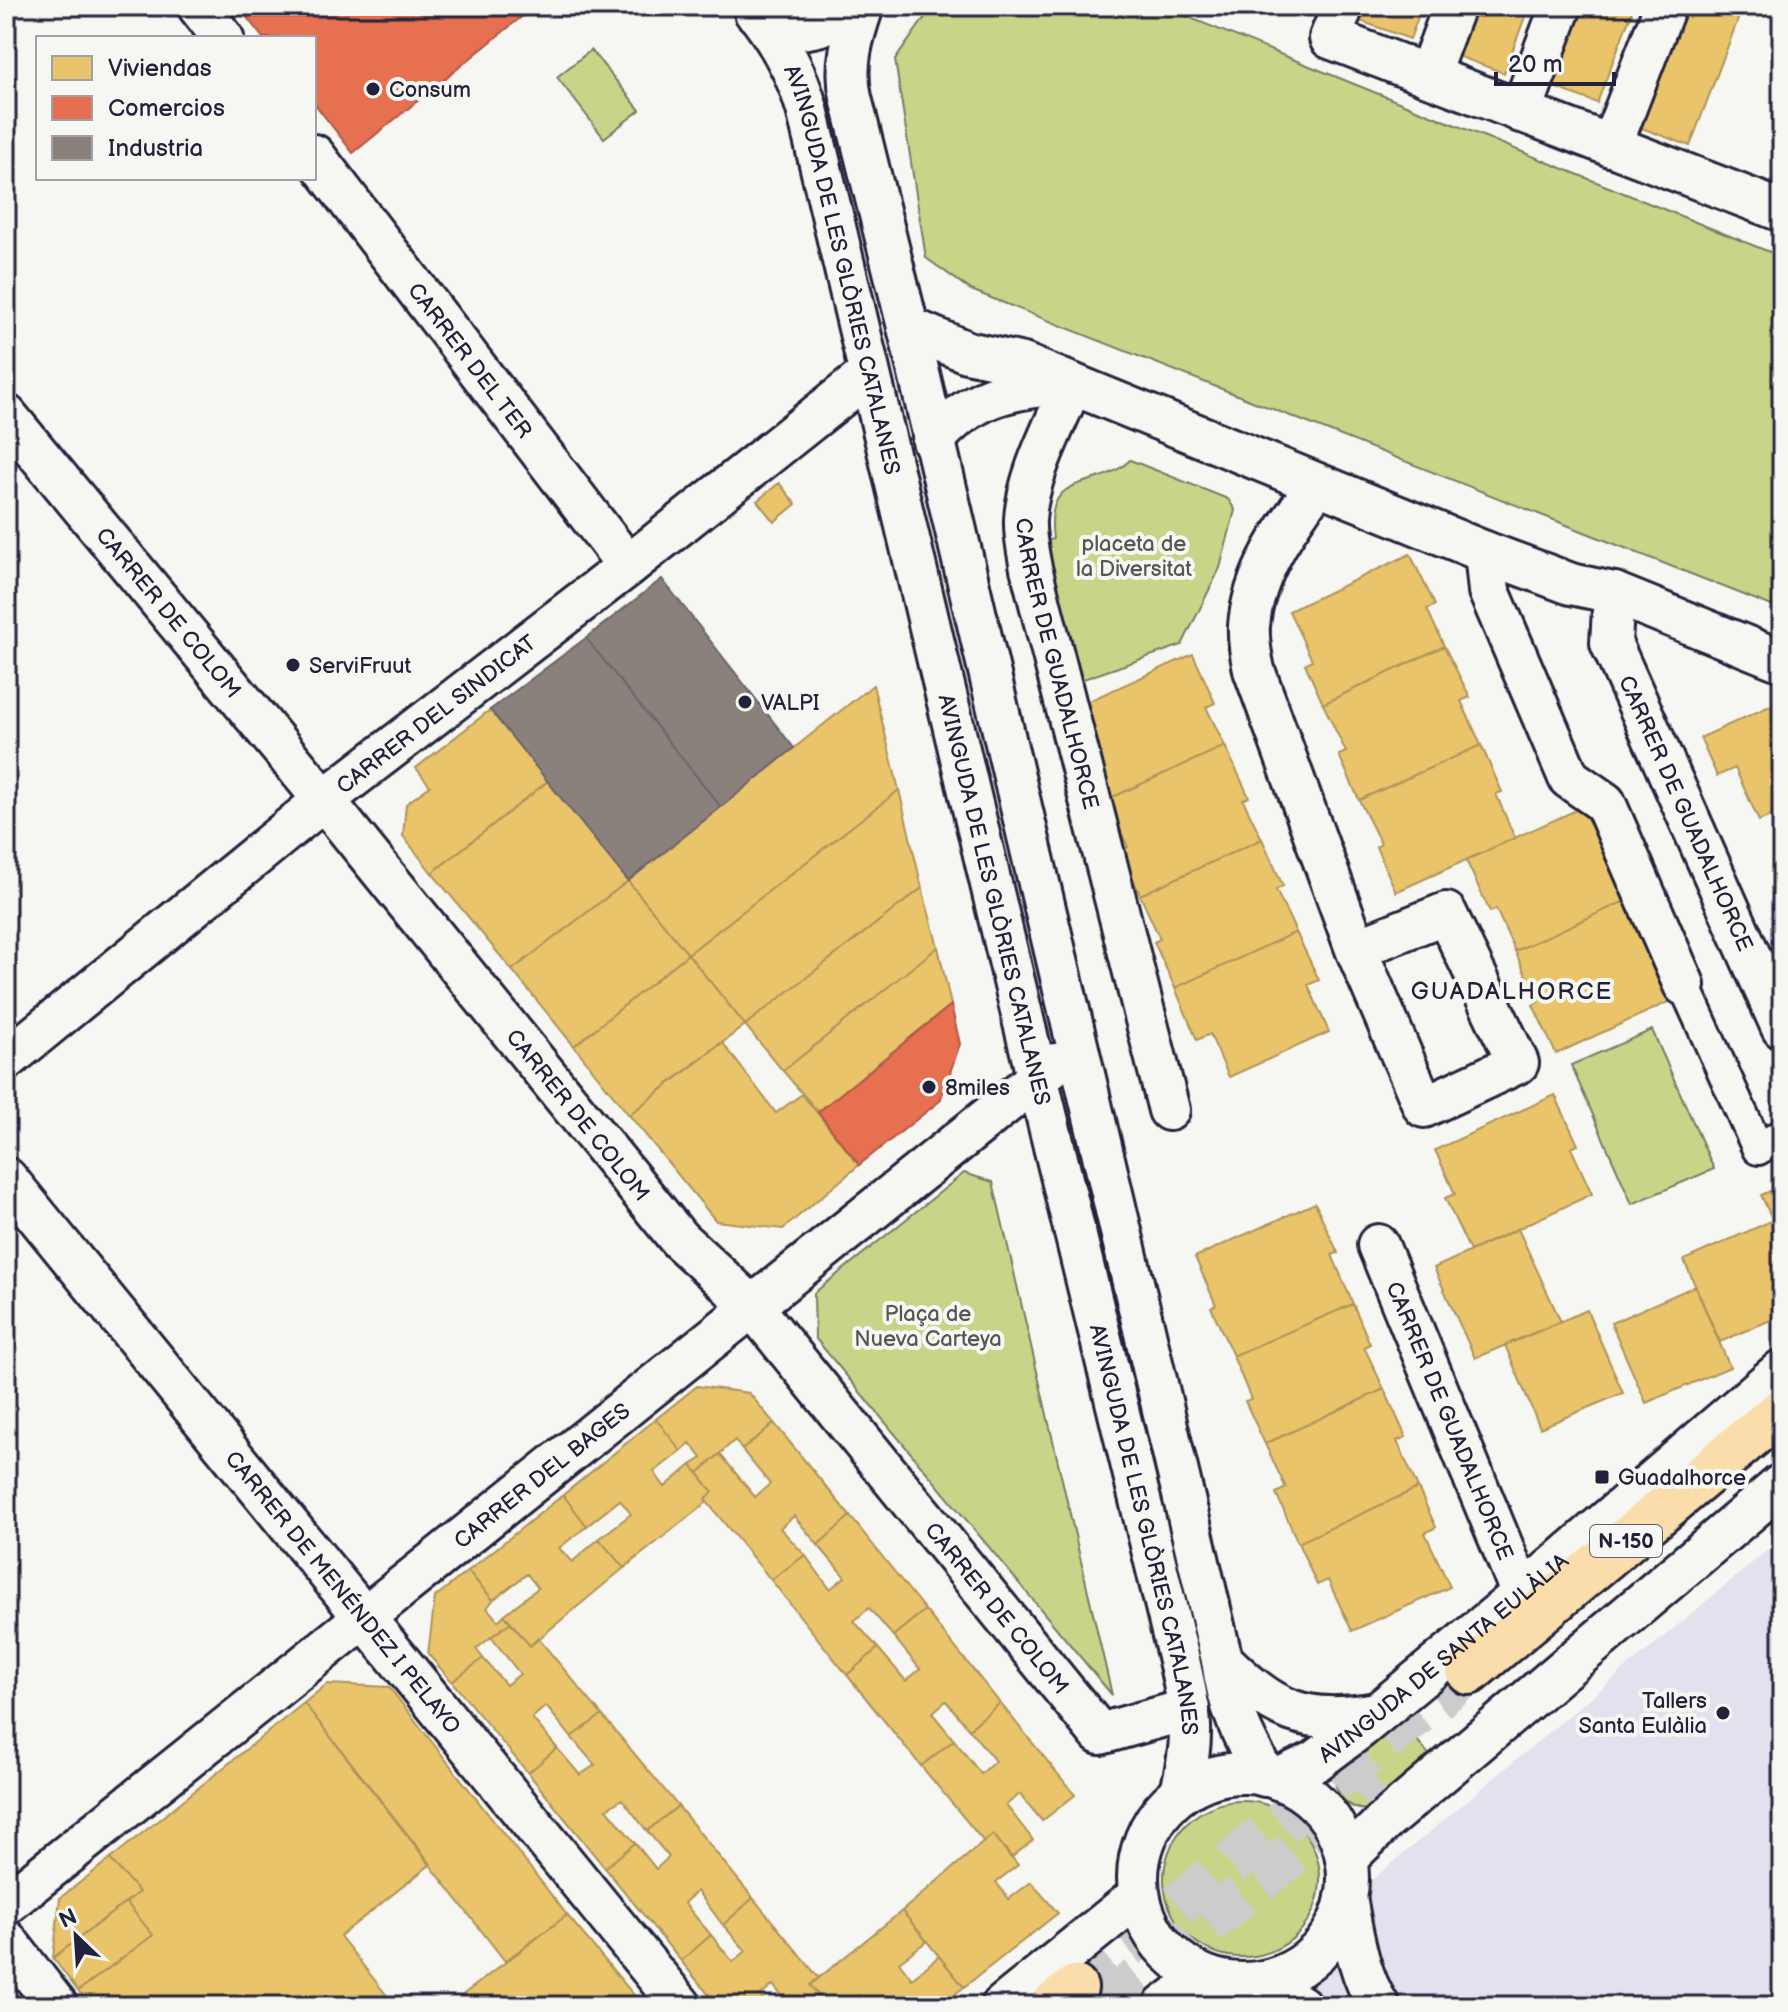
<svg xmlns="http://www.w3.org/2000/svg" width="1788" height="2012" font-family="'Balsamiq Sans',sans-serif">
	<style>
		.built { fill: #e3e1ed }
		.green { fill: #c8d588; stroke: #757c62; stroke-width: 2 }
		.homes { fill: #e9c46a; stroke: #ad935c; stroke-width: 2 }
		.shops { fill: #e76f51; stroke: #ac584a; stroke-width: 2 }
		.industry { fill: #8a817c; stroke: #6b6468; stroke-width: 2 }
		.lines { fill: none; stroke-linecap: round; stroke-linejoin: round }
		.primary-tunnel { stroke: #cccccd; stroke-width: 44; stroke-dasharray: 44 22; stroke-linecap: butt }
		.service-casing { stroke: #22223b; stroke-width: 26 }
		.pedestrian-casing { stroke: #22223b; stroke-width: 36 }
		.minor-casing { stroke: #22223b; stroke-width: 46 }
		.primary-casing { stroke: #22223b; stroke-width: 50 }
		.service { stroke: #f6f6f2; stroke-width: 20 }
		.pedestrian { stroke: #f6f6f2; stroke-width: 30 }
		.minor { stroke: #f6f6f2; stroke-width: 40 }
		.primary { stroke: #faddab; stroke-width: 44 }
		.poi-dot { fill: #22223b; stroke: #f6f6f2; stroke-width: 3 }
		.labels { text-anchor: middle; stroke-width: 8; stroke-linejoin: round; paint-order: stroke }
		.shield { fill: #f6f6f2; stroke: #626272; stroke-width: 2 }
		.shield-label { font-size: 20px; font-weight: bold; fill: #22223b }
		.poi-label { font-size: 22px; fill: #22223b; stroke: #f6f6f2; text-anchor: start }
		.street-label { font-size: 22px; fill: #22223b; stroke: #f6f6f2 }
		.park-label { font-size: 22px; fill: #545852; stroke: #f6f6f2 }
		.neighbourhood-label { font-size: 24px; letter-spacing: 2px; fill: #22223b; stroke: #f6f6f2 }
	</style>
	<rect width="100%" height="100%" fill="#f6f6f2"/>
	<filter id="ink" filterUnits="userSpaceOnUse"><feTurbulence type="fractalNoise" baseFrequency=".0125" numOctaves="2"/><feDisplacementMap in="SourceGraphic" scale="16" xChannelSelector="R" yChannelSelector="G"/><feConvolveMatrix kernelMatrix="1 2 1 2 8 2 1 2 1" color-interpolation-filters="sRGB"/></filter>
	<g filter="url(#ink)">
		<path class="built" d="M1782,1538V2006H1221Z"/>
		<path class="green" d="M936,6H1161L1782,257V610L971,290L926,258L895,60L930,10Z
			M591,50L640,110L604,138L557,77Z
			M1130,460L1228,499L1235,510L1220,568L1182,645L1075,682L1036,544L1053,539C1044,467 1095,494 1130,460Z
			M1652,1030L1714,1169L1632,1204L1571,1065Z
			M964,1173L993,1182L1112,1695L815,1338L814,1293Z
			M1395,1713L1435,1762L1369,1810C1346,1810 1332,1792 1335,1770Z
			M1164 1879a78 78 0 1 1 156 0a78 78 0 1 1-156 0Z"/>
		<path class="homes" d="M1360,6H1422L1410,39L1355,19Z
			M1467,6H1529L1504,73L1449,53Z
			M1572,6H1634L1597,103L1543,83Z
			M1681,6H1743L1690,146L1636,126Z
			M779,483L796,504L774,522L757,501Z
			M1410,554L1435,605L1427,609L1444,646L1323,704L1305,664L1312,660L1289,611Z
			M1444,646L1470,697L1461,701L1481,745L1359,800L1339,755L1346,752L1323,704Z
			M1193,654L1215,703L1206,707L1225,746L1106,800L1073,708Z
			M873,685L899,790L688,954L628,881Z
			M1776,703L1782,716V811L1759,821L1735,768L1717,776L1700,738Z
			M490,710L548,781L432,873L403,836L406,804L430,786L416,768Z
			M1481,745L1502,792L1496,794L1515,838L1396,892L1376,847L1381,844L1359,800Z
			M1225,746L1249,797L1243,800L1262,839L1140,895L1121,850L1128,847L1106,800Z
			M548,781L628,881L512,970L432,873Z
			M899,790L922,888L745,1025L688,954Z
			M1596,801L1638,895L1515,951L1496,909L1490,912L1466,860Z
			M1262,839L1283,886L1276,890L1296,932L1175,988L1154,942L1160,939L1140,895Z
			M628,881L688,954L574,1046L512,970Z
			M922,888L938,947L783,1071L745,1025Z
			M1638,895L1677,998L1556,1054L1533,1005L1538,1002L1515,951Z
			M1296,932L1319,980L1308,985L1329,1032L1229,1077L1210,1034L1197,1040L1175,988Z
			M938,947L951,1005L818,1112L783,1071Z
			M688,954L745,1025L629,1115L574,1046Z
			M722,1042L776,1113L802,1094L859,1165L783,1229L716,1221L629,1115Z
			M1555,1095L1578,1145L1571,1148L1592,1194L1470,1251L1445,1198L1455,1194L1435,1150Z
			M1782,1186V1240L1761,1195Z
			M1315,1203L1338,1253L1332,1255L1353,1304L1233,1356L1211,1307L1216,1305L1195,1257Z
			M1773,1220L1782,1240V1315L1720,1342L1684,1260Z
			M1518,1229L1561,1322L1475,1358L1434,1268Z
			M1695,1286L1730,1367L1646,1403L1611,1323Z
			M1353,1304L1370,1344L1364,1347L1384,1389L1265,1444L1245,1401L1251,1399L1233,1356Z
			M1587,1310L1623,1393L1540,1428L1505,1345Z
			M697,1386L749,1393L774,1423L742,1450L735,1440L698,1473L691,1465L702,1458L690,1443L681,1451L656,1419Z
			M1384,1389L1406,1437L1397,1441L1418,1488L1298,1543L1276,1493L1286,1488L1265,1444Z
			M656,1419L681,1451L654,1472L665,1487L691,1465L713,1492L705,1499L707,1502L624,1568L599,1539L631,1514L620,1500L587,1526L563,1495Z
			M774,1423L850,1516L818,1545L794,1516L780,1528L805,1555L771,1580L707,1502L705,1499L713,1492L698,1473L720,1454L755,1497L770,1484L742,1450Z
			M1418,1488L1436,1527L1425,1533L1450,1587L1352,1631L1328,1580L1317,1585L1298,1543Z
			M563,1495L587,1526L559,1548L572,1562L599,1539L624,1568L530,1646L504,1615L538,1588L527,1574L493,1600L468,1571Z
			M850,1516L925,1610L893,1636L869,1608L854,1621L878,1648L847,1675L771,1580L805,1555L830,1589L845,1577L818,1545Z
			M468,1571L493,1600L487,1608L498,1621L504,1615L511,1622L476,1649L483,1658L452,1682L428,1654L435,1597Z
			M925,1610L1000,1703L969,1729L946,1701L932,1713L954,1740L921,1766L847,1675L878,1648L906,1681L920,1669L893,1636Z
			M511,1622L530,1646L538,1638L602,1715L571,1737L546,1706L532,1718L557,1748L528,1773L452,1682L483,1658L506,1685L520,1674L491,1637Z
			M327,1684L389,1687L567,1915L505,1961L304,1703Z
			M304,1703L431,1864L340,1936L395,2006H90L78,1991L153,1935L126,1902L139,1892L110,1859Z
			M1000,1703L1075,1795L1042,1821L1020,1794L1006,1805L1033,1840L1011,1858L993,1834L984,1842L921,1766L954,1740L981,1774L995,1761L969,1729Z
			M602,1715L678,1806L647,1831L622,1799L607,1809L635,1843L605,1868L528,1773L557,1748L580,1775L595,1765L571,1737Z
			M678,1806L753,1898L723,1925L697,1891L684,1903L711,1935L681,1961L605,1868L635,1843L656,1869L669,1857L647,1831Z
			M993,1834L1018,1865L996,1882L1009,1899L1031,1882L1058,1913L964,1987L902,1911Z
			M110,1859L139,1892L53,1958L60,1898Z
			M753,1898L819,1978L810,1985L825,2004L823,2006H790L773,1985L760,1996L768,2006H718L681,1961L711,1935L733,1962L746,1951L723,1925Z
			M126,1902L153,1935L78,1991L53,1958Z
			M902,1911L927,1941L899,1962L912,1979L939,1956L964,1987L940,2006H867L858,1995L844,2006H827L810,1985Z
			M567,1915L643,2006H474L464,1994Z"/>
		<path class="shops" d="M238,6H535L353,153L314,103V38H263Z
			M951,1005L960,1044L940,1101L859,1165L818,1112Z"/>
		<path class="industry" d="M662,579L794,748L721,807L586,638Z
			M586,638L721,807L628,881L490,710Z"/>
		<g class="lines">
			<path class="primary-tunnel" d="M1075,1988L1469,1672
				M1105,2006L1379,1783"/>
			<defs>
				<path id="service" d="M1235,2006L1236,1983"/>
				<path id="pedestrian" d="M1684,985L1758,1149L1782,1135"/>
				<g id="minor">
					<path d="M198,6L223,38"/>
					<path d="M863,6C852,38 844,65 851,98L908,327L1222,1660C1228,1706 1242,1736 1265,1776"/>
					<path d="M1343,6L1330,38L1782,211"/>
					<path d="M755,12C791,39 823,30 857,6"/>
					<path id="s1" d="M758,14C781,44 797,73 807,109L1024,1023L1179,1660C1191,1715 1196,1738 1180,1794"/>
					<path d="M1428,76L1454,6"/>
					<path d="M1521,112L1561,6"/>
					<path d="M1611,146L1665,6"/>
					<path id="s2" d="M314,155L628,566"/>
					<path d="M908,327L967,352L1023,364L1485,552L1571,584L1614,593L1782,661"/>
					<path id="s3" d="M1072,384C1055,426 1028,473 1025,519C1024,535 1028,552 1031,568L1169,1110"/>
					<path id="s4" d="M6,415L324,800L679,1239L752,1306L1100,1734L1189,1709"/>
					<path d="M933,441C972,396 1007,388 1064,384"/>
					<path d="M1317,485C1287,526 1253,573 1249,626C1248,641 1251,656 1254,670L1356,949L1424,1107L1518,1063L1446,913L1356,949"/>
					<path d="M1485,552L1489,591L1569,778L1605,803L1684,985"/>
					<path id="s5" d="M1614,593L1611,643L1782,1028"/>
					<path id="s6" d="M6,1060L324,800L628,566L869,374"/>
					<path id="s7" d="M6,1178L681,2006"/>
					<path id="s8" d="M1378,1245L1522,1594"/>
					<path d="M1222,1660C1275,1712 1303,1725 1377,1713"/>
					<circle cx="1243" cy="1878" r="105"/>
					<path id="s9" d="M1278,1779L1316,1761L1360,1728L1522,1594L1782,1370"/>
					<path d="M1346,1859L1385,1821L1782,1484"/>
					<path d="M1346,1898C1353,1934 1358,1974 1379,2006"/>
					<path id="s10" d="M6,1904L1055,1064"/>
					<path d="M6,1940L57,2006"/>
					<path d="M1260,1982L1301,2006"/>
					<path d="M1002,2006L1139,1895"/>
					<path d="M1164,2006L1180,1994L1212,1979"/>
				</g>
				<path id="primary" d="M1469,1672L1782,1410
					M1052,2006L1075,1988"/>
			</defs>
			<use href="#service" class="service-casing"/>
			<use href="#pedestrian" class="pedestrian-casing"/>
			<use href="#minor" class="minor-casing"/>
			<use href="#primary" class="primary-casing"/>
			<use href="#service" class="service"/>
			<use href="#pedestrian" class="pedestrian"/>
			<use href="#minor" class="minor"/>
			<use href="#primary" class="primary"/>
		</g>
	</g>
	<g class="poi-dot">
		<circle cx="373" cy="89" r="8"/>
		<circle cx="293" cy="665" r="8"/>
		<circle cx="745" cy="702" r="8"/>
		<circle cx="929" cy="1087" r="8"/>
		<rect x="1594" y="1469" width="16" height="16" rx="4"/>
		<circle cx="1723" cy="1713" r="8"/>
	</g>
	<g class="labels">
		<rect class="shield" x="1590" y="1525" width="72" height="32" rx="6"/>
		<g class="shield-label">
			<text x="1626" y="1548">N-150</text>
		</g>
		<g class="poi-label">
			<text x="389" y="97">Consum</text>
			<text x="309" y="673">ServiFruut</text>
			<text x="761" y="710">VALPI</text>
			<text x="945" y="1095">8miles</text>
			<text x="1618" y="1485">Guadalhorce</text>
			<text x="1707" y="1708" text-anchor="end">Tallers<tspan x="1707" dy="25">Santa Eulàlia</tspan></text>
		</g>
		<g class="street-label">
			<text dy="8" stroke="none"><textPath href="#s1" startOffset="272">AVINGUDA DE LES GLÒRIES CATALANES</textPath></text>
			<text dy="8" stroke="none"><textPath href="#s2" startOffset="258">CARRER DEL TER</textPath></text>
			<text dy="8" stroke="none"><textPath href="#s4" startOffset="256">CARRER DE COLOM</textPath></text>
			<text dy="8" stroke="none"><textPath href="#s3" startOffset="292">CARRER DE GUADALHORCE</textPath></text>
			<text dy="8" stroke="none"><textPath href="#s6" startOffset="552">CARRER DEL SINDICAT</textPath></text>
			<text dy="8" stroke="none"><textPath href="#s5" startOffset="236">CARRER DE GUADALHORCE</textPath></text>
			<text dy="8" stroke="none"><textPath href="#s1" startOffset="920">AVINGUDA DE LES GLÒRIES CATALANES</textPath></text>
			<text dy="8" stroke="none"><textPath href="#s4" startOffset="904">CARRER DE COLOM</textPath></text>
			<text dy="8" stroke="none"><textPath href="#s8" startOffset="190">CARRER DE GUADALHORCE</textPath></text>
			<text dy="8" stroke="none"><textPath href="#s10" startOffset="686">CARRER DEL BAGES</textPath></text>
			<text dy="8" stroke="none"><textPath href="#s1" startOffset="1568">AVINGUDA DE LES GLÒRIES CATALANES</textPath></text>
			<text dy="8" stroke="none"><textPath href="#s7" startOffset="534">CARRER DE MENÉNDEZ I PELAYO</textPath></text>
			<text dy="8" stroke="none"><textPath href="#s4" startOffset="1552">CARRER DE COLOM</textPath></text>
			<text dy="8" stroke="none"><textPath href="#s9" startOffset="206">AVINGUDA DE SANTA EULÀLIA</textPath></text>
		</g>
		<g class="park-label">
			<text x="1134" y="551">placeta de<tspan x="1134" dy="25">la Diversitat</tspan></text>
			<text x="928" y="1321">Plaça de<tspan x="928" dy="25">Nueva Carteya</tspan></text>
		</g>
		<g class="neighbourhood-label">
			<text x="1512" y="999">GUADALHORCE</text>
		</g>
	</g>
	<rect width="1788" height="2012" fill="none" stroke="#f6f6f2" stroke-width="32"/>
	<rect x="16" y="16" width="1756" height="1980" fill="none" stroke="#22223b" stroke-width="3" filter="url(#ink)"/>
	<rect x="36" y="36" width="280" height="144" fill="#f6f6f2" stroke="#a1a1a9" stroke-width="2"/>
	<rect x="52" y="56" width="40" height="24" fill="#e9c46a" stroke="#a1a1a9" stroke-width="2"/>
	<text x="108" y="76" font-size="24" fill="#22223b">Viviendas</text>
	<rect x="52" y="96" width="40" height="24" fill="#e76f51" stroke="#a1a1a9" stroke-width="2"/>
	<text x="108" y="116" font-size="24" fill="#22223b">Comercios</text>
	<rect x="52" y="136" width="40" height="24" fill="#8a817c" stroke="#a1a1a9" stroke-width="2"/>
	<text x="108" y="156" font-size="24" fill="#22223b">Industria</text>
	<g transform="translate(76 1936) rotate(335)" stroke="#f6f6f2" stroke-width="6" paint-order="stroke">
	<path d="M0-6L14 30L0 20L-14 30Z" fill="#22223b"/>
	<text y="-12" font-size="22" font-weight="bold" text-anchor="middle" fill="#22223b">N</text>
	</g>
	<path d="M1496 72v12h118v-12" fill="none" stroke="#22223b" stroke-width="4"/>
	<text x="1508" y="72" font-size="24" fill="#22223b" stroke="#f6f6f2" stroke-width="6" paint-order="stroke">20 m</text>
</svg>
